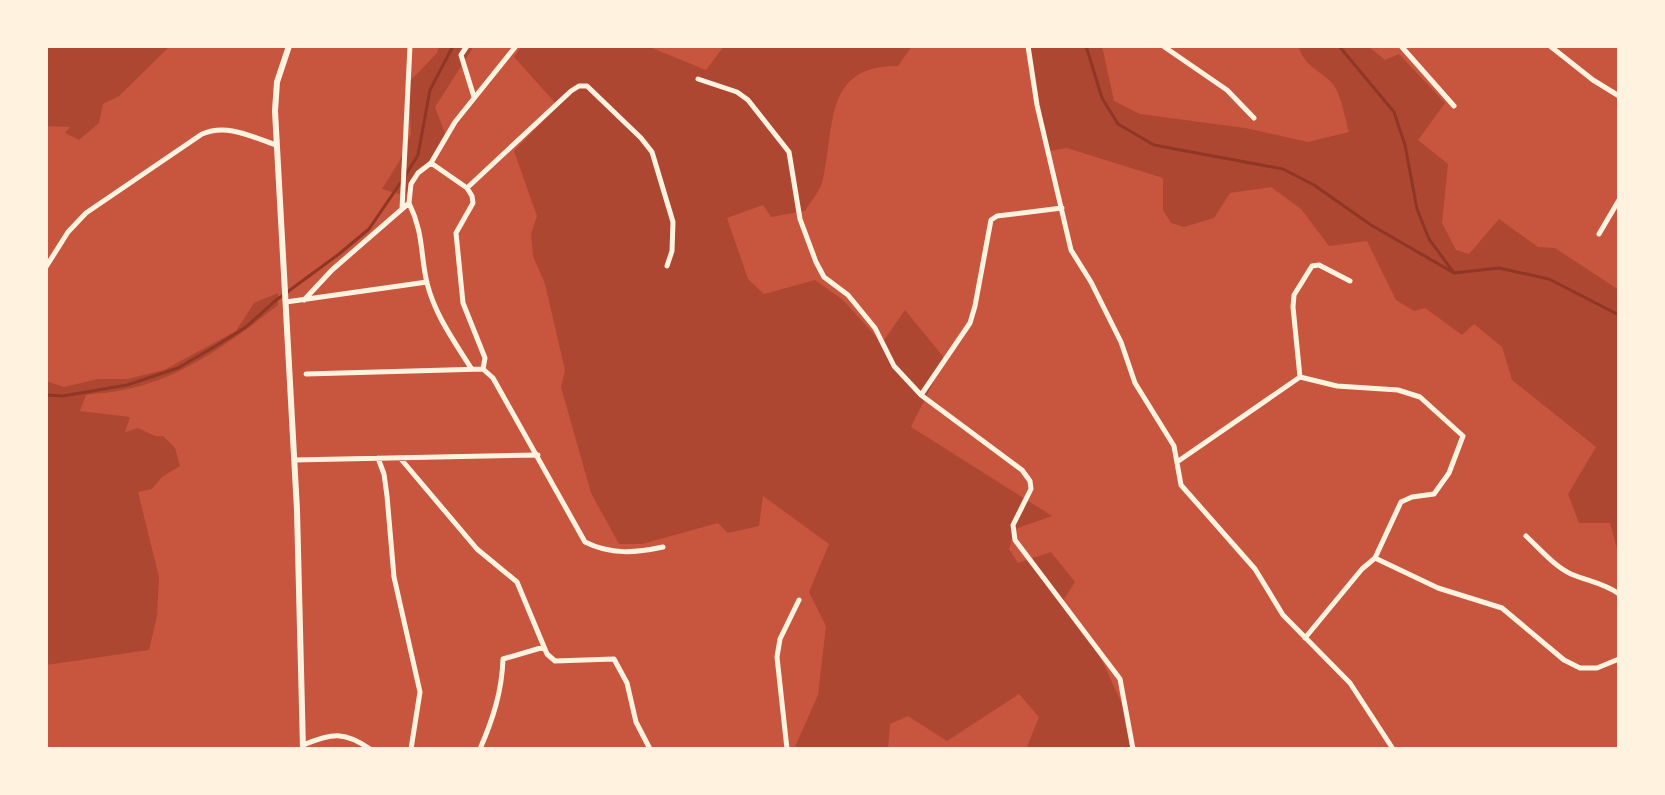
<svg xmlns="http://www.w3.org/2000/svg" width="1665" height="795" font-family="'Roboto Condensed',sans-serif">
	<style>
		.green { fill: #ae4732 }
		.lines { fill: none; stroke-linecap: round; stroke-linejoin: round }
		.stream { stroke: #8f3625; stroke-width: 3 }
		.minor { stroke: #fff3e0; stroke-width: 5 }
		.tertiary { stroke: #fff3e0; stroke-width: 6 }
	</style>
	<rect width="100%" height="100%" fill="#c8553d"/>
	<path class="green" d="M46,46H170L119,96L103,104L99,123L79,140L65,133L70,127L46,126Z
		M439,46H474L435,107L446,136L405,196L382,189L400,160L411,134L409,82L437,53Z
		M522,46H647L706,70L724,46H912L898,66C823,65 835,127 823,179C821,190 811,201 805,211L771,217L763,205L727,218L748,279L764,294L815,280L843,300L882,343L905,310L945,359L911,427L1052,516L1015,529L1009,549L1018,563L1051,552L1075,582L1061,604L1096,648L1126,712L1134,749H1026L1039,717L1019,694L947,741L908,716L890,724L888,749H794L818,695L826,626L809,592L829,544L763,496L759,526L728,533L718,523L642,544H619L591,493L561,387L565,370L545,284L533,256L531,234L537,216L514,151L558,106L514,57Z
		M1028,46H1102L1114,101L1140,114L1245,128L1308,142L1349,132C1345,118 1341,93 1332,83C1321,71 1302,65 1299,46H1368L1385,60L1399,54L1445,103L1418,140L1448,164L1442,223L1456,250L1469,254L1499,219L1538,247L1555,248L1619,290V556L1610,523H1579L1568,494L1596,447L1512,380L1502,347L1474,324L1462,335L1425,308L1414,311L1396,300L1367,241L1329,246L1301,209L1271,187L1230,193L1214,218L1184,227L1171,223L1163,210V178L1067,148L1049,151L1037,105Z
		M278,293V305C232,341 182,379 123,390C111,393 98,393 86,395L80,411L130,417L125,432L138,428L155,436H163L175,448L180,466L162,477L152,489L138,492L159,577L157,616L149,650L46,665V381L64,387L98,379H127L164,370L236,331L254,303Z"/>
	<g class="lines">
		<path class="stream" d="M1086,46L1102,98L1118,124L1154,145L1283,169L1314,185L1371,225L1454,273
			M1339,46L1394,112L1405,145L1417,209L1429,239L1454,273L1499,268L1549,279L1619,315
			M405,176L418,155L430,90L453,46
			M46,395L63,396L127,385L178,368L214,347L246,327L275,301L339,254L369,229L401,182"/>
		<path class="minor" d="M467,46L461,55L474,97
			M1028,46L1037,105L1071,250L1091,282L1121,342L1135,383L1174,446L1181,485L1255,569L1283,615L1350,683L1393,749
			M1163,46L1227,90L1254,118
			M1401,46L1454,106
			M1550,46L1593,80L1619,96
			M698,79L737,92L748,100L789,152L800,219L816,262L824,277L848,295L875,328L894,366L921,395L1022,470L1030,481L1031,489L1013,525L1015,540L1120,679L1133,749
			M431,163L467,188L472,196L473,203L456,233L463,303L485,358L483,369
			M467,188L571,91L579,86H587L641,138L652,152L673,222L672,251L667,266
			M409,203C424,234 420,253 427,283C435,315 454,341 471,368
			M402,209L410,46
			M1599,234L1619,200
			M46,267L68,232L86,213L202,134C227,123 252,137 276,145
			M304,300L332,270L409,203L411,184L418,173L431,163L455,122L516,46
			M286,302L427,282
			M483,369L493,378L585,542C611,555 635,553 663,547
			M306,374L483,369
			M1300,377L1337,386L1398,390L1420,397L1463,436L1449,473L1434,494L1412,497L1401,502L1375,558L1362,569L1305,638
			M921,395L970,323L975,306L991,220L997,216L1062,208
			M378,458L384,474L387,496L394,577L420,692L411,749
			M400,458L477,549L517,582L547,654L555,661L614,659L627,683L636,722L650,749
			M294,460L538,455
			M1177,462L1300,377L1293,307L1294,295L1312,266L1319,265L1350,281
			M1526,536C1540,549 1554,566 1571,574C1587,581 1604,583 1619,594
			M1375,558L1438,588L1502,608L1564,660L1580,668H1597L1619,659
			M303,745C332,733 344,731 370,749
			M480,749C493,719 502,691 503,659L544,647
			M787,749L777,657L780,639L799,600"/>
		<path class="tertiary" d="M289,46L277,82L275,111L297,510L303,749"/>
	</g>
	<rect width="1665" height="795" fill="none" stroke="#fff3e0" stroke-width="96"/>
</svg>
